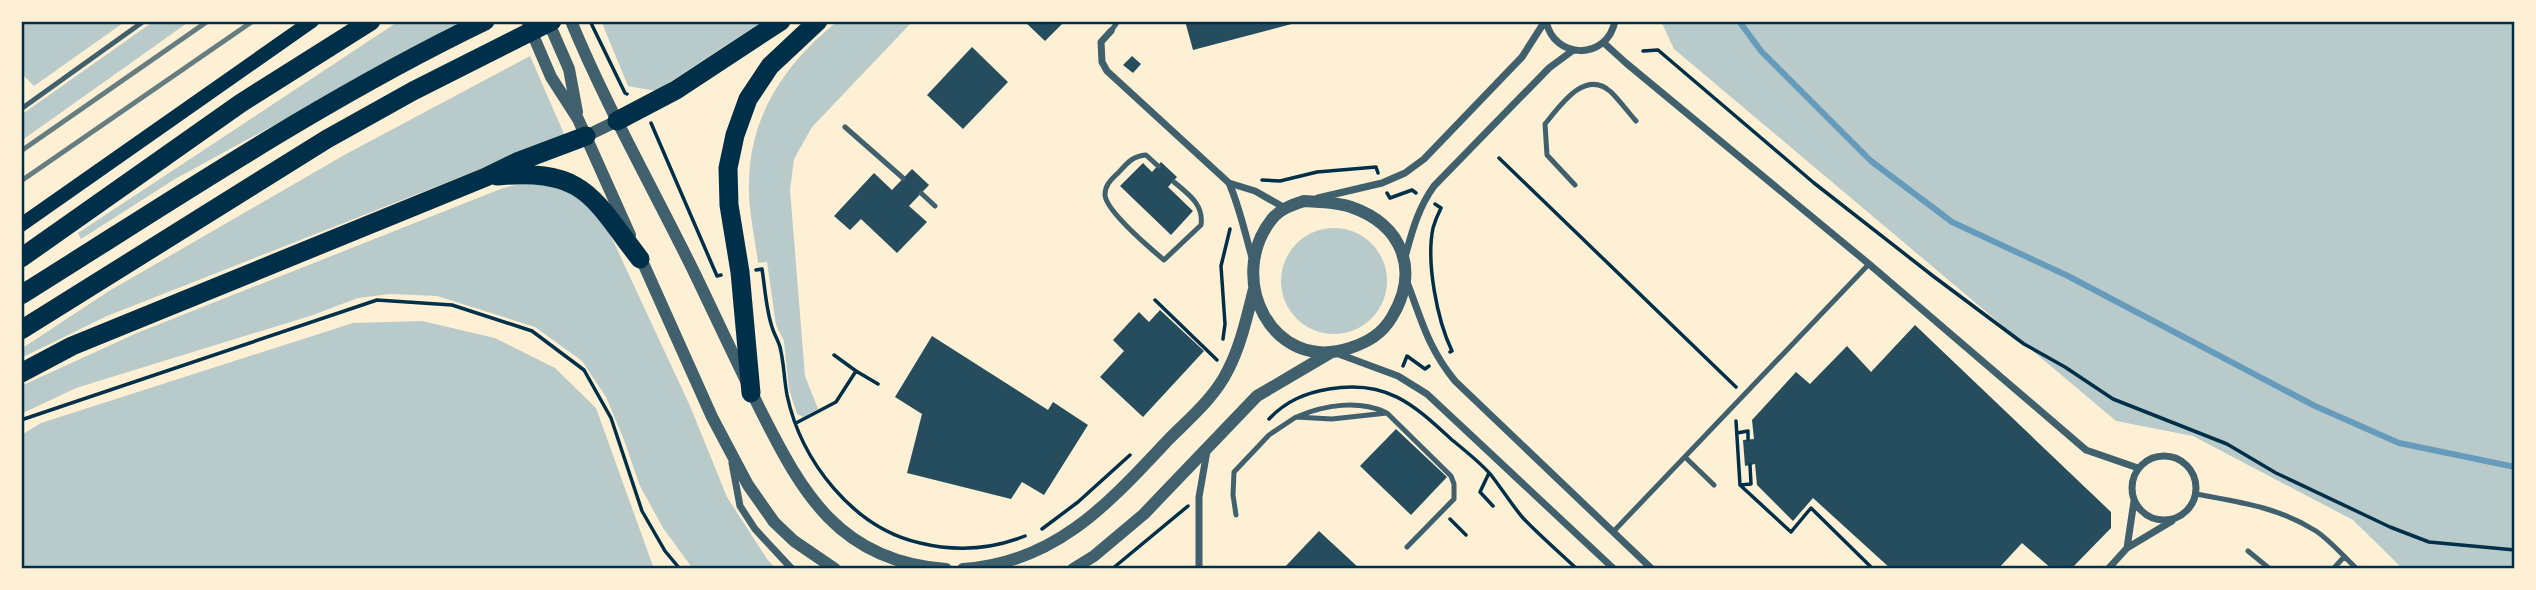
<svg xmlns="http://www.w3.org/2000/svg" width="2536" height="590" font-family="Poppins,sans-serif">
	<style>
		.green { fill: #b9caca }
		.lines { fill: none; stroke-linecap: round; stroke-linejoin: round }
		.stream { stroke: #669bbc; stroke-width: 6 }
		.building { fill: #264d5e }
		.path { stroke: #003049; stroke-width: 3.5 }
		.service { stroke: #3f606c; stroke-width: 5 }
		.minor { stroke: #3f606c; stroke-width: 7 }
		.tertiary { stroke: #3f606c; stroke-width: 12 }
		.secondary { stroke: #003049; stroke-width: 14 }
		.trunk { stroke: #003049; stroke-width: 19 }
		.rail { stroke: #657d81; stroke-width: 5 }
		.neatline { fill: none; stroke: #003049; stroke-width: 2.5 }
	</style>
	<rect width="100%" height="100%" fill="#fdf0d5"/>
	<path class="green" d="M21,21H126L34,86L21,73Z
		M154,21H190L21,141V115Z
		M399,21H465L175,179L81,239L78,233Z
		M606,21H763L656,91L628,86L602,23Z
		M838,21H913L812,127L794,159L790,190L805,376L818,409L803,417L797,414L789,389L784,341L776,325L767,262L758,263C755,237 748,210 749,184C749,116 786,62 838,21Z
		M1661,21H2515V569H2403L2353,520L2193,436L2116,421L1674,49Z
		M530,56L565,136L107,316L21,358V349L109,291L346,154Z
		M528,182L563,189L582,199L610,234L690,406L727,497L767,559L776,569H693L663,528L640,486L624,440L606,397L582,361L535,327L437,296L390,294L358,298L310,316L76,388L21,414V386L137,333L503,188Z
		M1281 281a53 53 0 1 1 106 0a53 53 0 1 1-106 0Z
		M422,321L495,338L555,368L596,408L654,569H21V435L41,423L353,323Z"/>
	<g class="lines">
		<path class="stream" d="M1739,21L1761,51L1871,161L1952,222L2068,276L2315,406L2399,443L2515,467"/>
	</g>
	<path class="building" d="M1024,21H1065L1045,41Z
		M1185,21H1299V22L1193,50Z
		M972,47L1008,82L963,129L927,95Z
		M1132,56L1141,64L1133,73L1123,65Z
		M1161,162L1177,177L1168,187L1193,211L1171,235L1120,186L1143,163L1152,172Z
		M912,169L929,185L909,206L927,222L897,253L861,219L850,230L834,216L874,173L892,190Z
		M1160,310L1204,351L1143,417L1100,377L1124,351L1113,340L1139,312L1149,322Z
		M1915,325L2111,512V528L2071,569H2052L2022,543L1998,569H1891L1813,498L1793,521L1757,485L1755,464L1745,466L1743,440L1754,439L1752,420L1796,372L1810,384L1847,346L1871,372Z
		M932,336L1048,410L1053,402L1088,425L1044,495L1022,482L1011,499L907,473L922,414L895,397Z
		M1396,429L1447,477L1411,515L1360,466Z
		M1319,531L1360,569H1283Z"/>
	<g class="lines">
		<path class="path" d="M590,21L625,93L627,94
			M1643,51L1658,50L1814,183L1933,276L2024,344L2065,367L2113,399L2227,444L2276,473L2390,527L2429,542L2515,550
			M651,123L717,276L721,275
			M1499,158L1736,387
			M1262,180L1280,181L1317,172L1376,167L1378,173
			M1387,193L1390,198L1412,190L1416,193
			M1435,204L1441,208C1438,214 1435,221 1433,228C1426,262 1437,320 1452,351L1450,352
			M756,270L762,269C765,288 766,309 772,327C774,334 778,340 780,347C784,363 784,379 787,395C801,461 853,528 920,543C957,552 990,550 1025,536
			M1155,300L1217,360
			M1223,339L1225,324L1221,266L1230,229
			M834,355L856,371
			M1403,366L1407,356L1425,369L1429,366
			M1269,419C1286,401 1305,393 1329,389C1386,379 1413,404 1451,439C1464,450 1480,462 1491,475C1502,489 1511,504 1523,518C1540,536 1559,552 1577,569
			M21,420L377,300L452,305L532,331L584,370L611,418L642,511L665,551L680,569
			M1736,421L1740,485L1791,532L1811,508L1873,569
			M796,423L836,402L856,371L878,384
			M1737,433L1748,431V439
			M1489,473L1480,492L1493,506
			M1740,485L1751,484L1750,465
			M1450,519L1466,535
			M1042,529L1078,502L1130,455
			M1112,569L1188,506"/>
		<path class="service" d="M1111,31L1118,21
			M21,109L144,21
			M845,127L903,178
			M1158,166L1146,155C1133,156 1128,162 1119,172C1112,179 1105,184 1105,195C1106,211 1151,249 1164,260L1201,225C1204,204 1188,194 1174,182
			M1575,185L1547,155L1545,124C1560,106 1585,68 1611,92C1620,101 1628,112 1636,121
			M921,193L935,206
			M1299,416C1325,405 1358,400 1385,412
			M1685,457L1714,485
			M2196,494C2239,502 2278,507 2316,531C2331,541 2344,557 2357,569
			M1236,515L1233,495L1234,472L1269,435L1296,417L1332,419L1387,413L1451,476L1454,484V499L1407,547
			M1613,532L1869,264
			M2248,551L2270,569
			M2333,569L2344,557"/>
		<path class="minor" d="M1546,21C1554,60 1607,61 1615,21
			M1111,31L1101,42L1102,62L1107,71L1229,183C1240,208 1245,234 1253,261
			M1604,43L1626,63L1869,264L2086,450L2138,468
			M1229,183L1255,191L1285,208
			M1318,198L1382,183L1405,173L1424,159L1522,57L1545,21
			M1405,257C1412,232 1418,208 1434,186L1549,68L1572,51
			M1407,282C1422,321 1428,348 1455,381L1652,569
			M1336,353L1398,376L1427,394L1614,569
			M2132 488a32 32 0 1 1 64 0a32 32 0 1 1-64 0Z
			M732,463L740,506L755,529L792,569
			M2127,548L2134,501
			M1199,569V497L1207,451
			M2108,569L2127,548L2172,521"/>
		<path class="tertiary" d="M527,21L551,77L578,119L630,235
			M548,21L569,69L577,112
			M571,21C607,108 654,190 695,274C719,324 742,374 767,423C784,456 802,490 828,517C860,550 900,566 946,569
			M586,136L617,121
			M1304,201C1319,202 1337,202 1351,207C1403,225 1420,271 1392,317C1382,334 1368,342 1350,348C1272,374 1225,278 1272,219C1280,209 1292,205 1304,201Z
			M639,254L712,417L748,485L774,522L794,541L835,569
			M963,569C1056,563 1109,503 1169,439C1190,418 1215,397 1228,370C1241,345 1247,316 1254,289
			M1073,569L1094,556L1144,514L1257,396L1330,353"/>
		<path class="secondary" d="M21,225L312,21"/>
		<path class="trunk" d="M617,121L676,90L781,21
			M497,176C585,168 592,197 640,259
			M21,258L241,103L371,21
			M21,295C173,200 323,99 485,21
			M21,330L327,139L413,91L552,21
			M21,373L72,346L486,177L517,162L586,136
			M751,393L740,272L729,205L728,168L735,135L748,99L770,66L818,21"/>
		<path class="rail" d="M21,151L208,21
			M21,181L253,21"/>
	</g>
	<rect width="2536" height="590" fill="none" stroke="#fdf0d5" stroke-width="46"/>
	<rect x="23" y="23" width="2490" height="544" class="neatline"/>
</svg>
